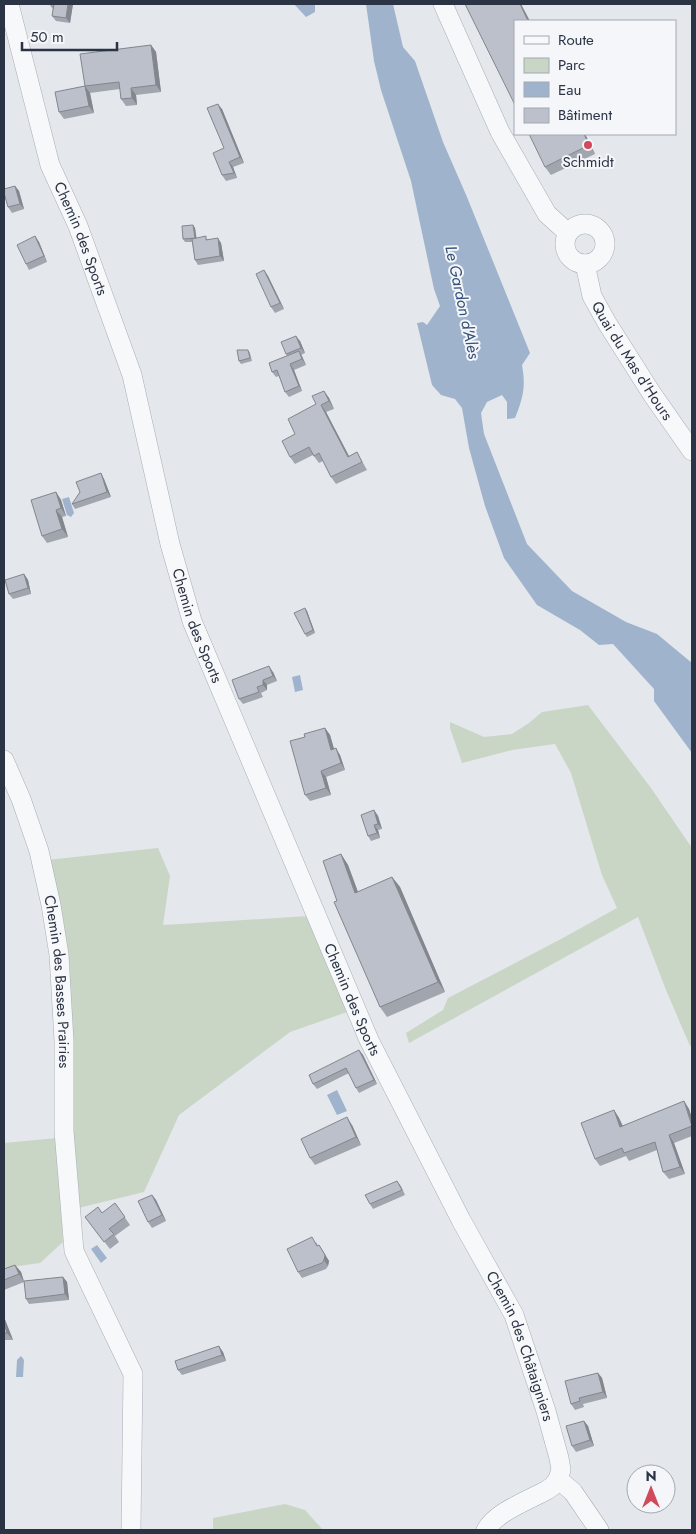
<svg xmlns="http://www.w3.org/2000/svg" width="696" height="1534" font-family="Jost,sans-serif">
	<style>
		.green { fill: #c9d6c5 }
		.water { fill: #9fb4cc }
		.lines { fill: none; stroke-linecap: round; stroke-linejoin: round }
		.minor-casing { stroke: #a9aeb7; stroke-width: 20 }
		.minor { stroke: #f7f8fa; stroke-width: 19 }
		.wall { fill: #a1a5ae }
		.shaded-wall { fill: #83868d }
		.building { fill: #bbc0ca; stroke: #83868d }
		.poi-dot { fill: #d1495b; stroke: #f4f6f9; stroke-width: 2 }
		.labels { text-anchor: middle; stroke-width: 4; stroke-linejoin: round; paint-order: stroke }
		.poi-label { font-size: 15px; fill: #2b3445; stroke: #f4f6f9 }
		.street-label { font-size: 15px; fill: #2b3445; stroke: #f4f6f9 }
		.water-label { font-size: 16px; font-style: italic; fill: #34527a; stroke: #f4f6f9 }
	</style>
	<rect width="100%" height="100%" fill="#e4e7ec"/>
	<path class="green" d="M588,705L651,788L692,848V1045L690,1046L666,990L638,917L409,1043L406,1033L443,1010L448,998L561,939L617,908L602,875L571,773L555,744L512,750L462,763L450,728V722L484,737L512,734L529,723L542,712Z
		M158,848L170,876L163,925L309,916L350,1011L290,1032L179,1115L144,1192L74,1209L47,860Z
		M57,1138L63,1242L40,1263L4,1268V1143Z
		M285,1504L305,1510L323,1530H213V1518Z"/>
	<path class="water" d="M294,4H315V12L306,17Z
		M366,4H393L403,47L415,61L443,142L467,197L530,353L522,365C526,387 523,398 515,418L507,419V402L502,395L487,402L481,413L484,434L527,544L572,591L626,622L657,634L692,663V753L654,701V689L613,644L599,645L580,630L537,605L504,558L485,506L469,448L462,408L455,399L441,395L432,385L417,323L423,322L427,325L440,306L434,289L411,181L381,90L374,61Z
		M69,497L74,513L71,517L67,515L62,499Z
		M300,675L303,690L295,692L292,677Z
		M337,1090L347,1111L337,1115L327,1095Z
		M97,1245L107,1258L101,1263L91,1249Z
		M21,1356L24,1360L23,1377H16L17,1360Z"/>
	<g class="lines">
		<defs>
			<g id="minor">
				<path id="s1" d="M9,4L50,165L78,226L132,375L170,544L192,621L369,1040L461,1220L514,1315L546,1411L559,1458L561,1470L558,1479L553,1486L547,1490C529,1500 496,1512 486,1530"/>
				<path d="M443,4L500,132L547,214L568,233"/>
				<circle cx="585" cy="244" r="20"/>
				<path id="s2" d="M585,264L592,296L607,323L652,394L692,451"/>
				<path id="s3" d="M4,760L21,799L39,851L51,905L59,955L64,1041V1131L74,1251L133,1374L131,1530"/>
				<path d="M558,1479L573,1492L599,1530"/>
			</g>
		</defs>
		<use href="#minor" class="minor-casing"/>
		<use href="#minor" class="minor"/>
	</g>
	<path class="wall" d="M49,4H73L70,23L56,21L52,16L53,9Z
		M151,45L156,52L161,92L136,95L137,105L126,106L121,99L120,89L90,93L94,113L64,119L59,112L85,86Z
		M222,109L244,163L233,167L237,178L226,181L222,175L224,148Z
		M585,134L595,154L551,175L545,167Z
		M15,186L19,191L24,209L12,213L8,207Z
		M193,225L195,228L196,238L208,239L221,243L224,261L198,265L195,260L192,242H185L183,239Z
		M35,236L39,242L47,262L29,270L26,264Z
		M264,270L268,276L284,309L275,313L271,307Z
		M300,341L305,353L301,355L306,365L294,370L302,391L289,397L285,392L279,376L276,377L272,372L287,356L286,354Z
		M248,350L250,353L252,361L241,364L239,361Z
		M324,391L329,398L334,409L326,412L349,456L357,452L367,470L336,484L331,477L323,461L319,463L313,455L295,464L290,457L295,434L316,404Z
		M101,473L104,479L111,497L75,509L72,504Z
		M56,492L61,500L66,516L62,517L68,537L47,543L42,536Z
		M24,574L28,580L31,594L13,599L9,594Z
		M305,608L307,611L315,633L307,637L305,634Z
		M273,672L277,681L267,685V690L261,693L263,697L243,704L239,699Z
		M325,728L330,735L334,749L340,755L345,770L326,777L331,795L310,801L305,795V737Z
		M374,810L378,816L382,829L378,830L380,838L371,841L368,836Z
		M341,854L348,865L358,892L392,877L400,887L445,992L387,1017L380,1007L337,901Z
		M359,1050L363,1055L377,1084L359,1093L356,1088L349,1073L317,1089L313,1084Z
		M684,1101L689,1109L692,1118V1136L674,1143L685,1174L669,1179L663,1172L657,1150L629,1161L626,1156L600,1166L595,1159L614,1110L619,1118L623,1126Z
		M352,1125L361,1145L315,1165L310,1158Z
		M397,1181L401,1186L405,1195L373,1209L370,1204Z
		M152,1195L156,1200L166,1221L152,1228L148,1222Z
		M115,1203L130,1225L115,1236L119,1242L110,1249L85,1217L102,1213Z
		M316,1242L318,1246L323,1251L329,1261L328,1266L326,1269L302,1278L298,1272Z
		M15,1265L21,1272L24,1281L63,1277L67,1282L69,1300L29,1304L26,1299L24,1282L4,1290V1267L5,1269Z
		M4,1317L13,1340H4Z
		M223,1352L226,1361L182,1375L178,1370Z
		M598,1373L602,1378L607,1398L583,1404L584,1407L575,1410L571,1404Z
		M584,1421L588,1426L594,1446L576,1452L572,1446Z"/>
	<path class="shaded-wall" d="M68,4H73L70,23L66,18Z
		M520,4H521L530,21H528Z
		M151,45L156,52L161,92L156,85Z
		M85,86L90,93L94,113L89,106Z
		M131,88L136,95L137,105L132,98Z
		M218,104L222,109L244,163L240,157Z
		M584,134H585L595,154L589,145Z
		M229,162L233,167L237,178L234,173Z
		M15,186L19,191L24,209L20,204Z
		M193,225L195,228L197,241L195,238Z
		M35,236L39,242L47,262L44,256Z
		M218,238L221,243L224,261L220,256Z
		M264,270L268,276L284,309L280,303Z
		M296,336L300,341L305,353L301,348Z
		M299,351L302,356L306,365L302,359Z
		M290,364L294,370L302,391L299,386Z
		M324,391L329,398L334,409L329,401Z
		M321,405L326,412L353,464L348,457Z
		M101,473L104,479L111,497L107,492Z
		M56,492L61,500L66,516L61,508Z
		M56,510L62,517L68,537L62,529Z
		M24,574L28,580L31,594L28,588Z
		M305,608L307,611L315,633L313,630Z
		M269,666L273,672L277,681L273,676Z
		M263,680L267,685V690L263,685Z
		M325,728L330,735L336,756L331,750Z
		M336,748L340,755L345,770L341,763Z
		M321,771L326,777L331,795L326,788Z
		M374,810L378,816L382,829L378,824Z
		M374,825L378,830L380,838L377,833Z
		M341,854L348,865L362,903L355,893Z
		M392,877L400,887L445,992L438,982Z
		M359,1050L363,1055L377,1084L374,1080Z
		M684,1101L689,1109L692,1118V1124Z
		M614,1110L619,1118L626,1134L620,1127Z
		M347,1117L352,1125L361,1145L356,1137Z
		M669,1135L674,1143L685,1174L680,1167Z
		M152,1195L156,1200L166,1221L162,1215Z
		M319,1245L329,1261L328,1266L324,1260Z
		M15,1265L21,1272L24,1282L19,1274Z
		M63,1277L67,1282L69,1300L65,1294Z
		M4,1317L13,1340L7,1333L4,1323Z
		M219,1346L223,1352L226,1361L222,1355Z
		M598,1373L602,1378L607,1398L603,1392Z
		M584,1421L588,1426L594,1446L590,1440Z"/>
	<path class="building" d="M49,4H68L66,18L52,16L54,4Z
		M465,4H520L528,21H515V105Z
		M151,45L156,85L131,88L132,98L121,99L119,82L85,86L89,106L59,112L55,92L85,86L80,54Z
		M218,104L240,157L229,162L234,173L222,175L213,153L224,148L207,108Z
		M529,134H584L589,145L545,167Z
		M15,186L20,204L8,207L4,193V189Z
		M193,225L195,238L183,239L182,226Z
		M35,236L44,256L26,264L17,245Z
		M206,236V240L218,238L220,256L195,260L192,239Z
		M264,270L280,303L271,307L256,274Z
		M296,336L301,348L286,354L281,342Z
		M237,350H248L250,358L239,361Z
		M299,351L302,359L290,364L299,386L285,392L277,370L272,372L269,363Z
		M324,391L329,401L321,405L348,457L357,452L362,462L331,477L319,453L314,456L309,447L290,457L282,441L295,434L288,419L316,404L312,396Z
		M101,473L107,492L72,504L80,492L76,482Z
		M56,492L61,508L56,510L62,529L42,536L31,500Z
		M24,574L28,588L9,594L5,580Z
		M305,608L313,630L305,634L294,613Z
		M269,666L273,676L263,680V685L257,687L259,692L239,699L232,680Z
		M325,728L331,750L336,748L341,763L321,771L326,788L305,795L290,741L305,737L304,734Z
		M374,810L378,824L374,825L377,833L368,836L361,815Z
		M341,854L355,893L392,877L438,982L380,1007L334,902L337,901L323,861Z
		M359,1050L374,1080L356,1088L346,1068L313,1084L309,1075Z
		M684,1101L692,1126L669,1135L680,1167L663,1172L655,1142L624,1153L622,1148L595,1159L581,1123L614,1110L620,1127Z
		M347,1117L356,1137L310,1158L301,1139Z
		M397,1181L402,1190L370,1204L365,1195Z
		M152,1195L162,1215L148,1222L138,1201Z
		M115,1203L125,1217L109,1229L114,1234L104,1242L85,1217L98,1207L102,1213Z
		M312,1237L317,1246L319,1245L325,1255L324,1260L322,1263L298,1272L287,1249Z
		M15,1265L19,1274L4,1280V1267V1269Z
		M63,1277L65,1294L26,1299L24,1281Z
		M4,1323L7,1333H4Z
		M219,1346L222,1355L178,1370L175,1361Z
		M598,1373L603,1392L579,1398L580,1401L571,1404L565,1381Z
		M584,1421L590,1440L572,1446L566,1426Z"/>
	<circle class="poi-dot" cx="588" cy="145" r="5"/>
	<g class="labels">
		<g class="poi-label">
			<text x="588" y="167">Schmidt</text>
		</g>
		<g class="street-label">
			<text dy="5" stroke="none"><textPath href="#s1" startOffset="246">Chemin des Sports</textPath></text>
			<text dy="5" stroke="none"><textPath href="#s2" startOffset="109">Quai du Mas d'Hours</textPath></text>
			<text dy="5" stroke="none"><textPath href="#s1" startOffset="651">Chemin des Sports</textPath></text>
			<text dy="5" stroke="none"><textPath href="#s3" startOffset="230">Chemin des Basses Prairies</textPath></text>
			<text dy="5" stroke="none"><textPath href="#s1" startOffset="1056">Chemin des Sports</textPath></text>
			<text dy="5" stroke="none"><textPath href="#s1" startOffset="1442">Chemin des Châtaigniers</textPath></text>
		</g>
		<g class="water-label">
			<text transform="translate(463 302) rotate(78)" y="6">Le Gardon d'Alès</text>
		</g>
	</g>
	<rect width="696" height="1534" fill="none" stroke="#2b3445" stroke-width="10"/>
	<rect x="514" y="20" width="162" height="115" fill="#f4f6f9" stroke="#a4a8b1"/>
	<rect x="524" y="36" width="25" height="8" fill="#f7f8fa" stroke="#a4a8b1"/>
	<text x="558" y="45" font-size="15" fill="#2b3445">Route</text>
	<rect x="524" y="58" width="25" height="15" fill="#c9d6c5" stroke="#a4a8b1"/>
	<text x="558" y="70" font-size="15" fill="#2b3445">Parc</text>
	<rect x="524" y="82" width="25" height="15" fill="#9fb4cc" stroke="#a4a8b1"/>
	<text x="558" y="95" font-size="15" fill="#2b3445">Eau</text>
	<rect x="524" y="108" width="25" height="15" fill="#bbc0ca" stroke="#a4a8b1"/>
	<text x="558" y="120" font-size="15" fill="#2b3445">Bâtiment</text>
	<g transform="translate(651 1489)"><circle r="24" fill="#f4f6f9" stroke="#a4a8b1"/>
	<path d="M0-4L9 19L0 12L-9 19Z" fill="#d1495b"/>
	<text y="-8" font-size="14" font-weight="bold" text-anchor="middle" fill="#2b3445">N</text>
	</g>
	<path d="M22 42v8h95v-8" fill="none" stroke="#2b3445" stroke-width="2.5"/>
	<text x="30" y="42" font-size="15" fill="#2b3445" stroke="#f4f6f9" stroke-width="4" paint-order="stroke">50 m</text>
</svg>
